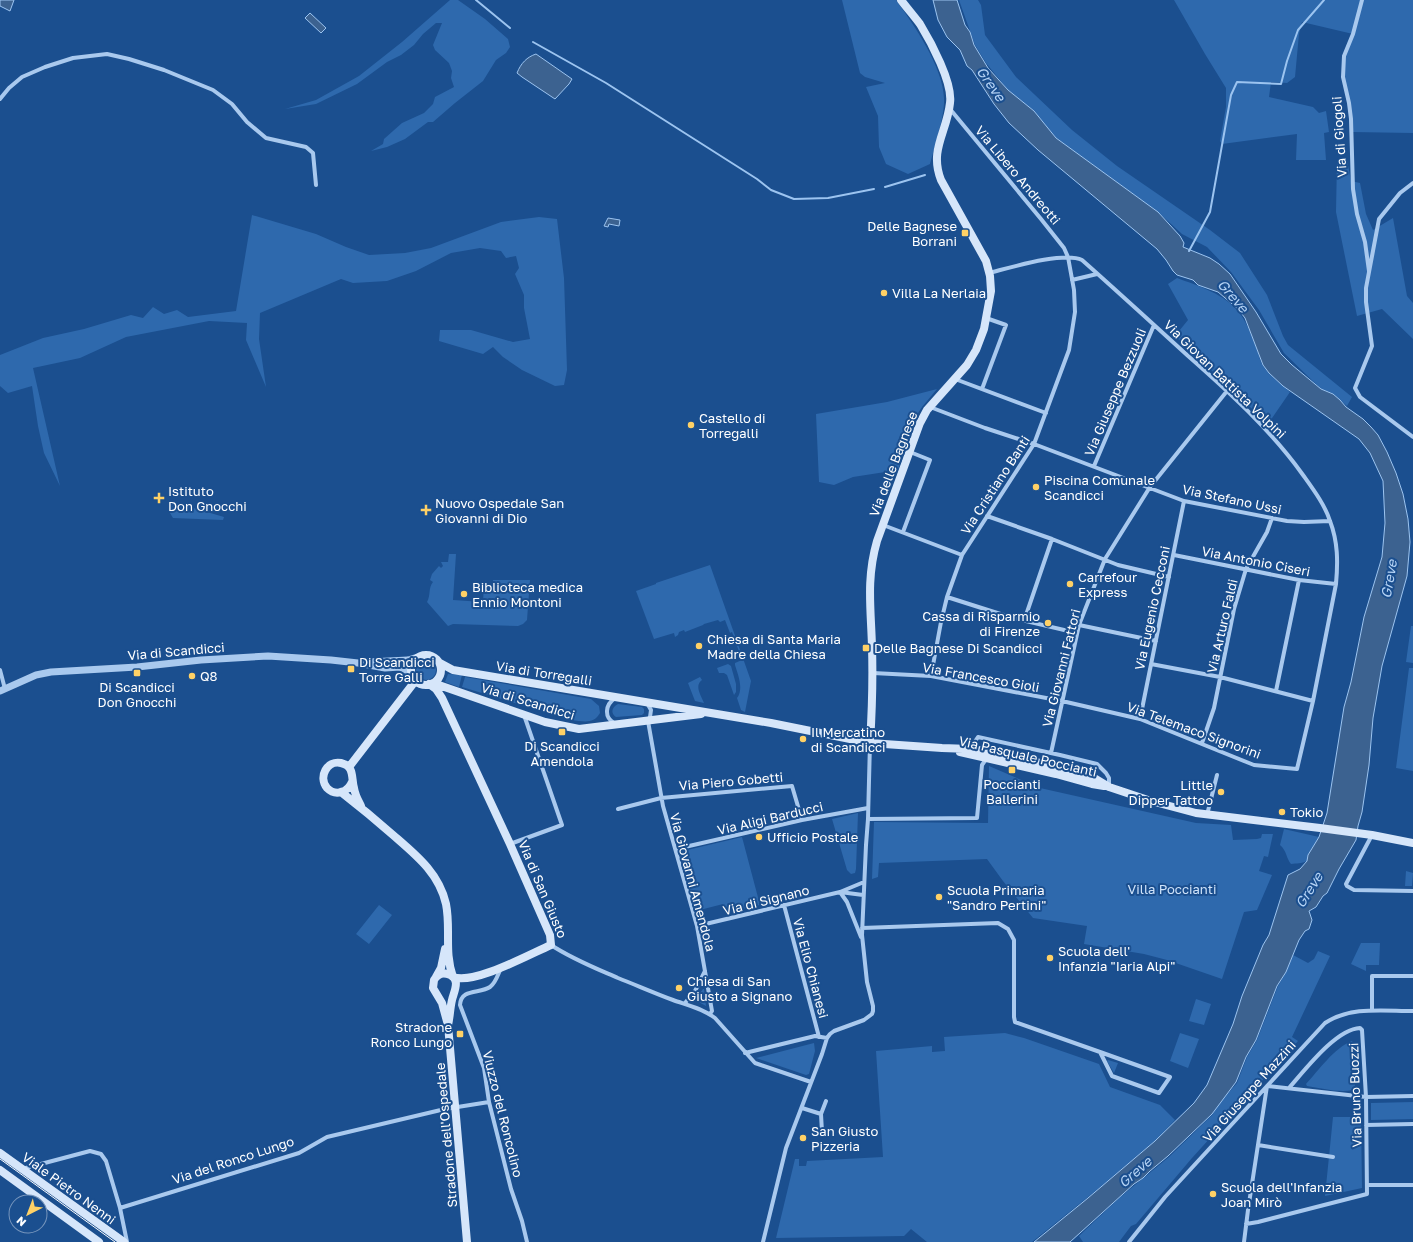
<svg xmlns="http://www.w3.org/2000/svg" width="1413" height="1242" font-family="'Golos Text',sans-serif">
	<style>
		.green { fill: #2e69ad }
		.water { fill: #3c6290; stroke: #9cc4f0 }
		.lines { fill: none; stroke-linecap: round; stroke-linejoin: round }
		.stream { stroke: #9cc4f0; stroke-width: 2 }
		.minor { stroke: #a9c9ee; stroke-width: 4 }
		.tertiary { stroke: #a9c9ee; stroke-width: 7 }
		.secondary { stroke: #d6e6fa; stroke-width: 8 }
		.tram { stroke: #fff; stroke-width: 1 }
		.poi-dot { fill: #ffd166; stroke: #1b4f8f; stroke-width: 1.5 }
		.labels { text-anchor: middle; stroke-width: 4; stroke-linejoin: round; paint-order: stroke }
		.street-label { font-size: 13px; fill: #fff; stroke: #1b4f8f }
		.poi-label { font-size: 13px; fill: #fff; stroke: #1b4f8f; text-anchor: start }
		.park-label { font-size: 13px; fill: #cfe3fa; stroke: #1b4f8f }
		.water-label { font-size: 14px; font-style: italic; fill: #b5d3f5; stroke: #1b4f8f }
	</style>
	<rect width="100%" height="100%" fill="#1b4f8f"/>
	<path class="green" d="M450,0H458L485,19L508,39L510,47L506,53L496,60L483,81L455,103L433,122H428L405,139L387,147L371,151L383,144L384,139L402,123L424,113L433,104L435,97L454,87L451,78L452,71L449,63L435,50L433,45L442,23H436L423,34L414,45L401,55L387,62L357,84L316,104L285,109L316,100L359,76L402,42Z
		M842,0H896C914,25 943,67 944,98C945,115 935,146 930,164L908,174L886,164L879,147L878,116L866,87L885,83L865,77L860,73Z
		M959,0H978L981,5L985,35L1016,77L1072,130L1117,166L1210,230L1240,253L1267,295L1283,336L1288,345L1352,397L1347,406L1332,393L1321,389L1284,353L1259,310L1231,272L1207,247L1182,234L1158,212L1056,138L1034,111L1008,90L986,63L975,45Z
		M1174,0H1413V133L1352,132C1350,107 1340,82 1344,57C1345,50 1350,41 1353,34L1302,22L1299,34L1295,77L1287,83L1271,82L1269,97L1313,107L1319,113L1326,111L1329,132L1324,133L1326,160H1296L1297,134L1222,144L1220,141L1226,107V88L1205,54Z
		M1337,160H1347L1351,181L1360,183L1366,214L1373,230L1393,218L1407,296L1413,303V339L1382,309L1357,316L1336,212Z
		M252,215L316,234L346,247L369,255L405,253L431,248L501,222L539,217L557,219L564,278L567,370L564,385L555,386L522,370L503,357L493,347L483,354L439,341L440,330H471L513,342L530,339L524,308V295L515,274L519,268L516,256L506,258L501,251L480,248L451,253L416,271L387,281L353,283L341,279L260,313L259,339L266,387L246,340L247,323L209,321L126,337L80,358L33,368L60,486L44,453L38,426L32,386L8,393L0,386V355L43,338L84,329L131,315L143,318L153,307L164,314L177,310L188,317L236,311Z
		M1177,278C1198,286 1220,292 1236,309C1247,320 1252,338 1258,352C1259,357 1261,363 1263,366C1271,377 1281,384 1290,392L1268,424L1175,336L1188,320L1168,284Z
		M937,389L922,407L914,419L898,470L853,477L834,485L819,482L816,414L887,402Z
		M171,506L190,507L224,517L223,520L173,518L170,513L172,512Z
		M449,554H456L453,600L483,602L484,584H493V580H530L527,620L523,624L518,626L453,624L448,626L427,602C431,595 428,588 433,582L430,580L432,574L439,566L441,568L443,566L441,562H448Z
		M710,565L751,681L745,712L741,710L737,698C744,689 738,675 735,665V663L742,660L732,632L730,633L725,620L720,622L718,620L704,624L703,625L685,632L684,630L679,632L678,635L675,637L674,633L654,639L636,591L656,584V583Z
		M1411,626H1413V663L1406,662Z
		M416 670a10 10 0 1 1 20 0a10 10 0 1 1-20 0Z
		M728,664L731,666L736,684V692L734,695L727,675L724,673H719L717,668Z
		M1409,668H1413V771L1396,768Z
		M448,674L462,675L459,687L445,682Z
		M465,677L591,699L599,706L600,713C593,725 583,721 571,720L462,687Z
		M700,677L702,680C694,686 701,695 704,703L695,701L688,683Z
		M618,704L642,707L644,709V713L642,715L616,717C610,713 612,707 618,704Z
		M989,766L1040,788L1196,823L1231,825L1233,840L1257,839L1261,838L1262,834H1273L1268,857L1264,856L1259,871L1272,875L1257,910L1244,912L1222,979L1167,960L1144,954L1084,944L1087,926L1033,918L1003,881L987,859L879,863L878,877L872,879L874,822L988,823Z
		M858,813L856,869L855,873L851,874L847,870L832,819Z
		M1284,829L1319,837L1308,855L1307,861C1301,864 1297,863 1291,864C1286,858 1287,851 1280,845Z
		M742,837L760,905L725,913L723,904L696,911L679,852Z
		M1406,871L1413,873L1412,886H1405Z
		M379,905L392,915L369,944L356,934Z
		M1361,943H1380L1379,965H1366V971L1351,964Z
		M1318,951L1330,956L1292,1037L1298,1041L1192,1158L1136,1224L1131,1226L1119,1242H1083L1079,1236L1119,1198L1169,1157L1212,1115L1217,1106L1237,1083L1247,1057L1257,1040L1278,986L1286,972L1293,955L1308,963L1314,959Z
		M703,989H704L706,1006L695,1000Z
		M1196,999L1211,1004L1204,1025L1189,1021Z
		M1005,1033L1024,1038L1099,1064L1110,1087L1160,1105L1175,1120L1157,1139L1098,1189L1032,1242H927L911,1229L904,1236L776,1238L795,1159H799V1166H806L807,1161L883,1157L876,1051L932,1046V1052L945,1051L944,1037Z
		M1180,1033L1199,1039L1188,1068L1170,1061Z
		M1352,1041L1353,1043L1355,1086L1353,1090C1338,1093 1321,1088 1307,1086L1306,1084C1319,1070 1334,1048 1352,1041Z
		M814,1043L815,1051L809,1074L806,1075L756,1058Z
		M1108,1060L1118,1063L1114,1073L1107,1061Z
		M1413,1102V1119L1371,1120V1103Z
		M1333,1117H1361L1362,1188L1325,1196Z"/>
	<path class="water" d="M0,0H14L10,11L0,6Z
		M933,0H957L965,25L970,32L974,45L988,68L1008,90L1034,111L1056,138L1158,212L1180,236L1184,243L1183,247L1210,258L1219,264L1230,274L1256,312L1281,354L1292,365L1321,389L1333,394L1340,400L1346,407L1363,419L1371,427L1378,435L1387,452L1396,473L1403,494L1408,519L1410,542L1407,576L1382,666L1373,718L1369,765L1362,812L1358,826L1356,840L1339,869L1327,893L1323,896L1316,907L1309,911L1312,920L1309,929L1305,931L1299,940L1286,972L1277,986L1256,1040L1246,1057L1236,1082L1212,1114L1168,1156L1150,1171L1143,1178L1134,1184L1070,1242H1034L1088,1198L1155,1141L1194,1103L1207,1085L1233,1024L1242,996L1263,945L1269,935L1288,875L1300,869L1307,861L1308,855L1319,837L1327,813L1344,707L1351,682L1364,617L1382,557L1385,523L1383,481L1370,453L1359,439L1283,386L1269,373L1263,365L1245,318L1238,309L1218,292L1198,285L1193,280L1177,275L1173,271L1166,260L1157,249L1038,150L1009,123L994,104L972,70L967,66L960,50L947,37L938,20Z
		M310,13L326,28L321,33L305,18Z
		M536,54L572,79L569,84L555,99L522,77L517,73C521,63 527,57 536,54Z
		M608,218L620,220L619,226L609,224L608,227L604,226Z"/>
	<g class="lines">
		<path class="stream" d="M476,0L510,28
			M533,42L606,83L757,179L771,190L794,199L828,198L874,189
			M885,187L925,175
			M1189,251L1210,212L1231,95L1237,82L1281,84L1287,61L1298,30L1324,0"/>
		<path class="minor" d="M1362,0L1353,34L1344,56L1343,77L1349,103L1351,119L1353,189L1357,214L1365,242L1369,271
			M0,99L9,88L22,77L45,67L73,58L107,54L129,59L164,70L213,90L232,104L247,122L266,138L306,147L313,153L316,185
			M1413,183L1400,193L1379,219L1366,288V302L1372,346L1355,388L1360,397L1413,437
			M1072,280L1097,274
			M955,379L1046,413
			M982,389L1006,325L986,318
			M930,407L985,428L1034,444L1184,501L1287,521L1304,522L1330,521
			M1094,466L1154,325
			M987,516L1052,539L1118,565L1169,577
			M883,525L962,555
			M903,532L930,460L910,452
			M1174,555L1299,580L1336,584
			M947,597L1013,618L1077,633
			M1024,621L1052,539
			M1079,625L1156,641
			M1151,664L1220,677L1313,701
			M0,670L5,689
			M873,673L931,676L1062,701L1140,719L1254,765L1297,769L1313,701L1336,584C1338,562 1338,542 1330,521C1325,505 1313,489 1303,475C1270,429 1229,392 1187,355C1152,323 1117,291 1082,260C1064,251 1009,268 989,273
			M931,676L941,622L947,597L962,555L1034,444L1069,350L1075,312L1074,290L1068,257L1064,248L1041,219L950,109
			M1276,691L1299,580
			M647,703L651,710L650,717L648,721L663,806L697,926L712,1011L710,1014
			M1140,719L1184,501
			M614,723C604,717 605,705 615,698
			M1202,743L1214,708L1234,609L1246,569L1267,532L1272,518
			M970,749L978,737L1060,755L1097,764L1106,773L1109,778V786
			M1051,753L1079,625L1105,559L1150,487L1227,391
			M618,809L661,798L792,786L802,820
			M1207,815L1217,775
			M868,819L977,818L982,765L987,758
			M1372,835L1346,884L1347,886L1354,890L1413,891
			M510,844L562,825L524,715
			M676,849L802,820L868,808
			M840,892L847,902L861,937
			M840,892L863,895
			M784,905L819,1037
			M697,926L840,892L864,882
			M862,928L998,923L1008,929L1014,940V1017L1015,1022L1100,1052L1112,1076L1159,1093L1170,1077L1100,1052
			M551,945C572,959 595,968 618,978C636,985 654,993 673,1000C687,1005 702,1008 715,1018L755,1063L811,1082
			M501,968C498,974 496,983 490,987C480,994 461,988 460,1005L484,1068L489,1102L511,1189L522,1221L527,1242
			M685,1003L695,991L705,971
			M1372,1010V976H1413
			M745,1053L815,1036L827,1038
			M802,1108L821,1114L826,1101
			M821,1114L822,1132
			M1366,1125L1413,1124
			M1258,1145L1333,1157
			M22,1169L90,1151L101,1154L106,1161L120,1208L127,1242
			M1367,1185H1413
			M120,1208L299,1153L327,1137L445,1109L489,1102
			M1246,1224L1258,1222L1367,1194L1366,1097L1362,1030L1360,1028C1336,1029 1305,1070 1289,1088
			M763,1242L786,1148L822,1054L827,1038L830,1034L834,1031L864,1020L872,1014L873,1011V1006L867,982L862,935L866,845L868,819L870,743
			M1129,1242L1165,1197L1325,1023C1351,1006 1383,1011 1413,1011
			M1244,1242L1248,1210L1267,1086L1366,1097L1413,1096"/>
		<path class="tertiary" d="M369,662L408,660L418,657
			M0,691L36,675L51,672L137,667L201,660L268,656L331,660L358,663L385,668L400,667L410,672L413,677"/>
		<path class="secondary" d="M411 670a15 15 0 1 1 30 0a15 15 0 1 1-30 0Z
			M440,663L453,670L771,723L870,743L942,748L970,749L993,752L1057,767L1094,778L1109,787L1151,801L1196,813L1320,828L1372,835L1413,843
			M433,683L545,722L579,729L701,714
			M429,684L436,689L442,698L510,844L550,935L551,945C530,954 474,985 453,977
			M870,743C872,711 873,679 872,647C871,609 866,579 877,541L920,423L927,410L967,365L976,350L984,329L991,291L990,276L986,261L941,180C929,150 947,132 950,103C953,83 931,42 920,24C914,16 907,8 901,0
			M960,752L1056,774L1092,784L1104,786
			M349,767L416,680
			M352,782C348,792 336,797 327,788C318,777 327,760 341,763C355,766 351,778 354,788C355,795 358,800 361,806
			M341,792C359,806 376,820 393,835C416,855 439,873 446,904C451,929 444,952 453,977
			M436,977L441,968L445,949
			M448,1025C450,1017 450,1008 452,1000C454,991 462,978 447,974C441,972 437,975 434,980L433,988L442,1003L448,1025L467,1242
			M0,1153L124,1242
			M0,1170L99,1242"/>
		<path class="tram" d="M0,1159L115,1242"/>
	</g>
	<g class="poi-dot">
		<rect x="961" y="229" width="8" height="8" rx="2"/>
		<circle cx="884" cy="293" r="4"/>
		<circle cx="691" cy="425" r="4"/>
		<circle cx="1036" cy="487" r="4"/>
		<path d="M157 492h4v4h4v4h-4v4h-4v-4h-4v-4h4z"/>
		<path d="M424 504h4v4h4v4h-4v4h-4v-4h-4v-4h4z"/>
		<circle cx="1070" cy="584" r="4"/>
		<circle cx="464" cy="594" r="4"/>
		<circle cx="1048" cy="623" r="4"/>
		<circle cx="699" cy="646" r="4"/>
		<rect x="862" y="644" width="8" height="8" rx="2"/>
		<rect x="347" y="665" width="8" height="8" rx="2"/>
		<rect x="133" y="669" width="8" height="8" rx="2"/>
		<circle cx="192" cy="676" r="4"/>
		<rect x="558" y="728" width="8" height="8" rx="2"/>
		<circle cx="803" cy="739" r="4"/>
		<rect x="1008" y="766" width="8" height="8" rx="2"/>
		<circle cx="1221" cy="792" r="4"/>
		<circle cx="1282" cy="812" r="4"/>
		<circle cx="759" cy="837" r="4"/>
		<circle cx="939" cy="897" r="4"/>
		<circle cx="1050" cy="958" r="4"/>
		<circle cx="679" cy="988" r="4"/>
		<rect x="456" y="1030" width="8" height="8" rx="2"/>
		<circle cx="803" cy="1138" r="4"/>
		<circle cx="1213" cy="1194" r="4"/>
	</g>
	<g class="labels">
		<g class="street-label">
			<text transform="translate(1339 137) rotate(-94)" y="5">Via di Giogoli</text>
			<text transform="translate(1018 175) rotate(50)" y="5">Via Libero Andreotti</text>
			<text transform="translate(1225 379) rotate(44)" y="5">Via Giovan Battista Volpini</text>
			<text transform="translate(1115 392) rotate(-67)" y="5">Via Giuseppe Bezzuoli</text>
			<text transform="translate(893 464) rotate(-69)" y="5">Via delle Bagnese</text>
			<text transform="translate(995 485) rotate(-57)" y="5">Via Cristiano Banti</text>
			<text transform="translate(1232 499) rotate(12)" y="5">Via Stefano Ussi</text>
			<text transform="translate(1256 561) rotate(11)" y="5">Via Antonio Ciseri</text>
			<text transform="translate(1152 608) rotate(-78)" y="5">Via Eugenio Cecconi</text>
			<text transform="translate(1222 626) rotate(-77)" y="5">Via Arturo Faldi</text>
			<text transform="translate(176 651) rotate(-5)" y="5">Via di Scandicci</text>
			<text transform="translate(1061 668) rotate(-76)" y="5">Via Giovanni Fattori</text>
			<text transform="translate(544 673) rotate(9)" y="5">Via di Torregalli</text>
			<text transform="translate(981 677) rotate(10)" y="5">Via Francesco Gioli</text>
			<text transform="translate(528 701) rotate(17)" y="5">Via di Scandicci</text>
			<text transform="translate(1194 730) rotate(20)" y="5">Via Telemaco Signorini</text>
			<text transform="translate(1028 756) rotate(13)" y="5">Via Pasquale Poccianti</text>
			<text transform="translate(731 781) rotate(-5)" y="5">Via Piero Gobetti</text>
			<text transform="translate(770 818) rotate(-13)" y="5">Via Aligi Barducci</text>
			<text transform="translate(693 882) rotate(75)" y="5">Via Giovanni Amendola</text>
			<text transform="translate(543 889) rotate(67)" y="5">Via di San Giusto</text>
			<text transform="translate(766 900) rotate(-14)" y="5">Via di Signano</text>
			<text transform="translate(811 968) rotate(75)" y="5">Via Elio Chianesi</text>
			<text transform="translate(1249 1091) rotate(-48)" y="5">Via Giuseppe Mazzini</text>
			<text transform="translate(1355 1095) rotate(-92)" y="5">Via Bruno Buozzi</text>
			<text transform="translate(503 1114) rotate(76)" y="5">Viuzzo del Roncolino</text>
			<text transform="translate(446 1135) rotate(-95)" y="5">Stradone dell'Ospedale</text>
			<text transform="translate(233 1160) rotate(-18)" y="5">Via del Ronco Lungo</text>
			<text transform="translate(69 1188) rotate(36)" y="5">Viale Pietro Nenni</text>
		</g>
		<g class="poi-label">
			<text x="957" y="231" text-anchor="end">Delle Bagnese<tspan x="957" dy="15">Borrani</tspan></text>
			<text x="892" y="298">Villa La Nerlaia</text>
			<text x="699" y="423">Castello di<tspan x="699" dy="15">Torregalli</tspan></text>
			<text x="1044" y="485">Piscina Comunale<tspan x="1044" dy="15">Scandicci</tspan></text>
			<text x="168" y="496">Istituto<tspan x="168" dy="15">Don Gnocchi</tspan></text>
			<text x="435" y="508">Nuovo Ospedale San<tspan x="435" dy="15">Giovanni di Dio</tspan></text>
			<text x="1078" y="582">Carrefour<tspan x="1078" dy="15">Express</tspan></text>
			<text x="472" y="592">Biblioteca medica<tspan x="472" dy="15">Ennio Montoni</tspan></text>
			<text x="1040" y="621" text-anchor="end">Cassa di Risparmio<tspan x="1040" dy="15">di Firenze</tspan></text>
			<text x="707" y="644">Chiesa di Santa Maria<tspan x="707" dy="15">Madre della Chiesa</tspan></text>
			<text x="874" y="653">Delle Bagnese Di Scandicci</text>
			<text x="359" y="667">Di Scandicci<tspan x="359" dy="15">Torre Galli</tspan></text>
			<text x="200" y="681">Q8</text>
			<text x="137" y="692" text-anchor="middle">Di Scandicci<tspan x="137" dy="15">Don Gnocchi</tspan></text>
			<text x="811" y="737">Il Mercatino<tspan x="811" dy="15">di Scandicci</tspan></text>
			<text x="562" y="751" text-anchor="middle">Di Scandicci<tspan x="562" dy="15">Amendola</tspan></text>
			<text x="1012" y="789" text-anchor="middle">Poccianti<tspan x="1012" dy="15">Ballerini</tspan></text>
			<text x="1213" y="790" text-anchor="end">Little<tspan x="1213" dy="15">Dipper Tattoo</tspan></text>
			<text x="1290" y="817">Tokio</text>
			<text x="767" y="842">Ufficio Postale</text>
			<text x="947" y="895">Scuola Primaria<tspan x="947" dy="15">"Sandro Pertini"</tspan></text>
			<text x="1058" y="956">Scuola dell'<tspan x="1058" dy="15">Infanzia "Iaria Alpi"</tspan></text>
			<text x="687" y="986">Chiesa di San<tspan x="687" dy="15">Giusto a Signano</tspan></text>
			<text x="452" y="1032" text-anchor="end">Stradone<tspan x="452" dy="15">Ronco Lungo</tspan></text>
			<text x="811" y="1136">San Giusto<tspan x="811" dy="15">Pizzeria</tspan></text>
			<text x="1221" y="1192">Scuola dell'Infanzia<tspan x="1221" dy="15">Joan Mirò</tspan></text>
		</g>
		<g class="park-label">
			<text x="1172" y="894">Villa Poccianti</text>
		</g>
		<g class="water-label">
			<text transform="translate(991 84) rotate(55)" y="5">Greve</text>
			<text transform="translate(1233 296) rotate(49)" y="5">Greve</text>
			<text transform="translate(1389 579) rotate(-80)" y="5">Greve</text>
			<text transform="translate(1309 890) rotate(-58)" y="5">Greve</text>
			<text transform="translate(1135 1172) rotate(-41)" y="5">Greve</text>
		</g>
	</g>
	<g transform="translate(28 1214) rotate(222)"><circle r="19" fill="#1b4f8f" stroke="#7695bc"/>
	<path d="M0-3L7 15L0 10L-7 15Z" fill="#ffd166"/>
	<text y="-6" font-size="11" font-weight="bold" text-anchor="middle" fill="#ffffff">N</text>
	</g>
</svg>
